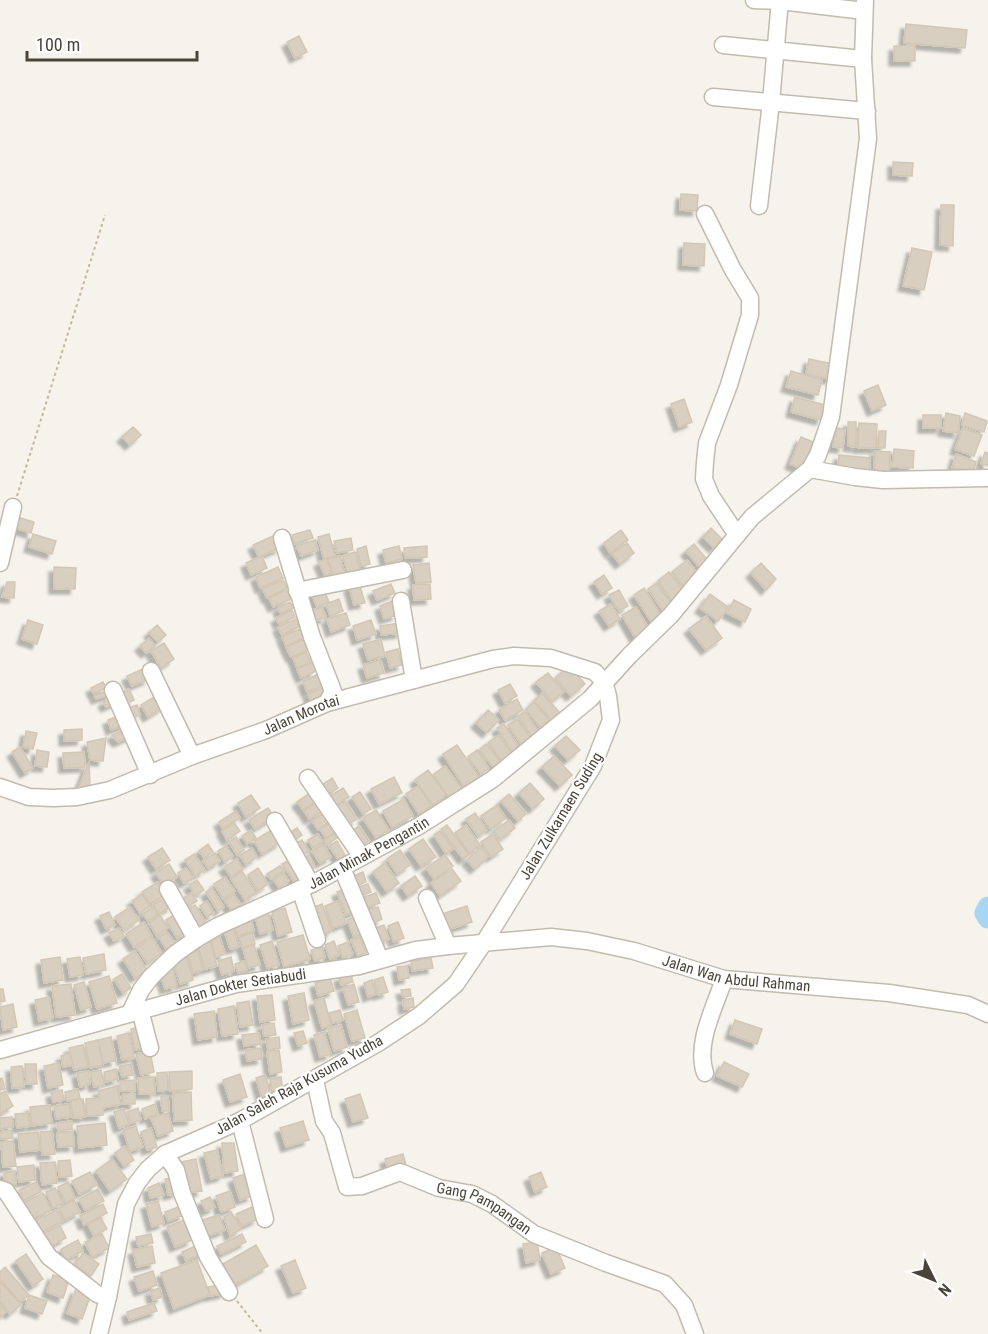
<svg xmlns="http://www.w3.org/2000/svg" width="988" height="1334" font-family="'Roboto Condensed',sans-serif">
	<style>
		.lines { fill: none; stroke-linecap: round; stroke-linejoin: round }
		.river { stroke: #a9d4f2; stroke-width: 21 }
		.building { fill: #d8cfc1; stroke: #d3c7b4; stroke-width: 1.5; filter: url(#shadow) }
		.minor-casing { stroke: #c2bbae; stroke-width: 19 }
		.path { stroke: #c4b79f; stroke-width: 2; stroke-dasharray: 3 3; stroke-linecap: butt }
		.minor { stroke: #fff; stroke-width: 16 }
		.labels { text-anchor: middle; stroke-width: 4.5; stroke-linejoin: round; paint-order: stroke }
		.street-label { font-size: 15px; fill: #4b4439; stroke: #fff }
	</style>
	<defs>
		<filter id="shadow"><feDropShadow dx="-5" dy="5" stdDeviation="1.5" flood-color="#0004"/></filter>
	</defs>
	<rect width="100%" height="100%" fill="#f6f3ec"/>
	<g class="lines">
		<path class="river" d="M988,907L985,913L988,918"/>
	</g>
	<path class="building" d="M906,24L967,30L965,48L904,43Z
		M299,36L307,52L295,58L287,42Z
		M894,46H915V61H894Z
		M893,162L913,163L912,176L893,175Z
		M681,194L698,195L697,211L680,210Z
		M941,205H954L953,246L940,245Z
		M684,243L705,244L704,266L683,265Z
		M912,248L932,252L924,290L903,286Z
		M809,359L834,364L831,379L806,374Z
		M791,371L822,380L818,395L786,387Z
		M878,385L886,405L872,411L864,391Z
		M795,397L825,405L821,420L791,412Z
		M684,399L692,422L679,427L671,404Z
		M946,413L960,416L958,433L943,431Z
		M965,413L987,421L984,432L962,425Z
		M923,415H941V428H923Z
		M848,422H856V447L848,446Z
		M859,423L877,424L876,448H858Z
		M133,427L141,435L130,445L122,437Z
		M836,428L845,429L843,448L833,447Z
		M963,428L982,435L974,456L955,449Z
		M879,431H886L885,448H878Z
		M801,437L813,442L802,469L790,464Z
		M894,449L914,451L913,468L892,467Z
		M875,451L890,452L889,476L874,475Z
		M985,452L988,453V466L981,463Z
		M956,454L976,462L974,470L952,468Z
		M839,455L870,458L869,474L838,471Z
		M17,517L34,522L31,533L18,529Z
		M711,528L722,539L714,548L703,537Z
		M310,530L313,538L294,544L292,535Z
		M621,530L628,540L610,553L604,543Z
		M33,534L56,541L52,554L29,547Z
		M329,534L335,556L324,559L318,537Z
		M275,535L280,548L259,557L253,545Z
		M351,538L353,550L337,553L334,541Z
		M315,540L318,550L301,556L297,546Z
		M627,543L634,553L620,564L612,554Z
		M694,544L709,562L701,569L686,551Z
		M366,546L370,564L361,566L357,549Z
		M399,546L402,559L386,563L383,550Z
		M427,546V557L405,558L404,548Z
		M355,552L360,570L348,574L343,556Z
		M262,556L267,568L251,575L246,563Z
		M340,556L345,575L334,578L328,559Z
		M326,559L332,573L325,576L319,562Z
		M687,560L699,575L684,587L672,572Z
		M429,563L431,582L416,583L413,565Z
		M761,563L776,579L766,590L751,573Z
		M54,567L76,568L75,589H54Z
		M278,567L283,578L260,588L256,577Z
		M669,572L686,594L674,603L658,581Z
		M604,575L612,588L602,594L594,582Z
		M283,580L287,588L267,598L263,589Z
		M7,582H15L14,598L2,597Z
		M359,583L365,603L354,605L349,586Z
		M657,583L674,608L665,614L648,589Z
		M391,584L395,593L377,600L373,591Z
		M430,584L431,599L414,600L413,585Z
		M323,587L329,602L317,607L311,592Z
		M644,588L662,617L652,623L634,595Z
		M287,590L291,599L273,607L269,598Z
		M619,590L628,606L619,611L609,595Z
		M710,594L728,607L718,621L700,608Z
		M339,599L343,611L330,616L326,604Z
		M734,600L751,609L745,622L727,613Z
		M392,601L397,615L384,619L380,606Z
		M290,602L293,608L281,614L278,608Z
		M611,604L620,619L609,626L599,611Z
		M322,607L326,617L311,623L307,612Z
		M636,607L650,631L636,639L622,615Z
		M292,610L295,617L279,624L276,618Z
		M346,613L350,625L331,632L327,619Z
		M706,616L722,638L706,650L689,629Z
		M296,619L299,627L282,635L278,627Z
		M28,620L43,625L37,644L22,639Z
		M371,620L376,634L357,640L353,626Z
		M400,623L401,633L381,635L380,626Z
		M157,625L166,635L158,642L149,633Z
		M300,629L304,638L286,646L282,637Z
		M149,638L155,646L146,653L140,646Z
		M304,639L308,650L291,657L286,647Z
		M381,639L385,656L368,660L363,644Z
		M164,643L174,659L161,668L151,651Z
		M398,649L402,665L390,668L386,652Z
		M306,652L311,662L297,668L293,658Z
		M380,660L384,673L367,678L363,665Z
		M313,662L316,671L301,678L297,669Z
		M569,666L585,684L571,696L555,678Z
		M145,668L149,679L132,686L127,676Z
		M548,673L564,692L552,701L536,682Z
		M319,674L324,685L307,692L303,681Z
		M103,682L106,688L94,694L91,688Z
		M510,684L517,696L505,703L498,690Z
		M324,687L329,697L312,704L308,694Z
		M129,689L134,700L124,705L118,694Z
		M110,690L112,694L96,699L95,695Z
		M542,693L561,714L553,721L534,701Z
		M159,694L166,705L148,717L141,705Z
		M114,696L117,702L106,707L103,702Z
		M517,699L523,710L505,720L499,710Z
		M534,702L549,720L540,727L526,709Z
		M137,705L140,715L131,718L128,708Z
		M488,710L499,720L487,733L476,723Z
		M525,712L539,732L532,737L518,716Z
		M123,714L127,724L111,730L108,720Z
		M517,719L532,740L523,747L508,725Z
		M504,724L521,750L514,755L497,728Z
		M128,728L131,736L118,742L112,735Z
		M82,729V740L64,741V730Z
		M26,731L37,733L33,749L23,747Z
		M498,735L513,755L503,763L488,743Z
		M566,736L580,750L568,760L555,746Z
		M106,738L103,761L90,760L87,742Z
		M486,744L501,762L494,768L479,750Z
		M457,745L479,777L464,787L443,754Z
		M20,747L33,768L25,773L12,752Z
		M37,750L49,752L47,767L35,766Z
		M477,750L489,768L481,774L468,757Z
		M84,752L85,767L64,768L63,753Z
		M554,756L572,775L560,786L542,767Z
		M89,762L90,786L79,787Z
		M445,766L465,793L452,802L433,775Z
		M428,770L446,795L433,805L415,780Z
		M394,777L402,793L379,804L371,789Z
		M332,778L338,788L325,797L319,787Z
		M530,783L544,799L533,809L519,793Z
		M418,786L431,806L419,814L406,794Z
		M343,788L349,797L330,809L324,800Z
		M313,791L319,800L303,810L297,802Z
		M360,792L371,809L363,814L352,797Z
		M509,794L526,814L518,821L501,801Z
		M251,795L260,808L246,817L238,803Z
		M404,799L413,816L392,827L383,811Z
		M319,801L325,810L309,819L304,811Z
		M345,801L357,819L345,826L333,808Z
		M497,805L506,818L490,829L481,816Z
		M268,808L274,817L255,829L249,820Z
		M376,810L389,830L376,838L363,818Z
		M236,811L240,818L223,829L219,822Z
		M326,811L332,820L318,830L312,821Z
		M475,813L487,830L478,836L466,819Z
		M509,820L515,828L500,840L494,831Z
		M331,822L337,831L326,838L320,829Z
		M234,823L240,831L227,840L222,831Z
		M447,825L469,855L463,859L441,829Z
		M466,825L480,845L469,853L455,833Z
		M359,826L369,841L356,849L347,834Z
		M297,828L302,835L292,842L287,834Z
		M273,829L281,842L262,854L254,841Z
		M251,830L256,838L247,844L242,836Z
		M440,831L453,849L446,854L434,835Z
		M318,834L323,842L313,848L308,840Z
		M334,834L337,838L326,845L324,840Z
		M493,834L503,849L491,857L481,842Z
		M236,837L244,850L237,855L229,842Z
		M423,839L436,857L421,866L409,849Z
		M302,840L309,851L298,858L291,846Z
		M337,841L345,855L338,859L329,846Z
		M208,844L213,852L204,858L199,851Z
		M323,845L331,857L320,863L312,851Z
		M226,846L233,856L225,862L218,851Z
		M481,847L489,856L475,869L467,860Z
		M162,848L170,860L156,869L148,857Z
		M252,848L257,857L246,865L240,855Z
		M400,850L410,865L397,874L387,859Z
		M215,853L220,861L208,868L203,861Z
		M194,854L205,870L195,876L185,860Z
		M309,855L315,867L306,873L299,861Z
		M445,855L453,866L434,879L426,868Z
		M293,858L305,876L295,883L282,864Z
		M237,859L243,869L231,877L224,867Z
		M385,863L399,883L387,892L373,872Z
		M169,864L177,877L164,885L156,873Z
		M280,866L284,871L271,879L267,874Z
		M186,868L193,878L184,883L178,873Z
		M258,868L268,884L258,891L248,875Z
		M452,869L461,881L440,896L431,883Z
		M242,871L256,893L245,900L231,879Z
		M363,872L366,882L353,887L349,878Z
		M284,873L289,881L279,888L274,880Z
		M415,876L422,886L408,896L401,886Z
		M225,877L235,891L223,899L214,884Z
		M197,880L204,890L195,896L189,885Z
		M158,882L166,894L150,904L142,892Z
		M368,884L371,892L357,897L354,889Z
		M349,887L358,910L346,915L337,892Z
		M212,888L224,907L218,911L206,892Z
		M191,893L197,901L184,909L179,901Z
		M376,893L380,903L362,909L359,899Z
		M142,894L150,906L140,913L132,901Z
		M234,894L241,905L232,911L224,900Z
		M166,897L172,906L159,914L153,905Z
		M207,901L214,913L207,917L200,906Z
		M338,901L346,923L333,928L325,906Z
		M322,904L332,931L321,935L310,909Z
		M195,905L207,924L199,929L187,910Z
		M467,906L472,922L447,930L442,914Z
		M130,907L139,920L124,930L115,917Z
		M153,907L158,914L148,921L143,914Z
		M378,907L382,919L369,925L364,912Z
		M285,908L292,932L278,936L272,912Z
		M109,912L115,925L106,929L100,916Z
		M268,912L273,930L260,934L255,916Z
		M177,913L189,931L177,938L166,920Z
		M160,915L168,928L157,936L149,923Z
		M359,915L366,933L354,937L347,920Z
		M251,919L254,931L238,936L234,924Z
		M144,922L152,936L134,947L126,934Z
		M398,922L404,938L394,942L388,926Z
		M384,925L389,939L377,944L372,929Z
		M119,928L124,936L114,941L109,933Z
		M233,928L239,947L230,949L224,930Z
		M167,932L175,943L166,949L159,937Z
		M252,933L255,944L242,948L239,937Z
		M219,934L225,954L216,957L210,937Z
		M303,935L310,959L284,967L277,942Z
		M360,937L366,953L358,956L351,940Z
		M152,938L162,953L147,963L137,948Z
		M272,941L279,965L267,968L260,945Z
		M334,941L339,955L330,959L325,945Z
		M210,942L217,966L205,969L198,945Z
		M348,942L353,954L343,958L338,946Z
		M254,945L260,965L248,968L243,948Z
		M322,947L325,957L315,961L311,950Z
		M135,951L147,970L135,978L123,959Z
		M198,951L203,970L193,973L188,954Z
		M104,954L106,970L86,974L83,958Z
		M60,957L63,980L44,983L41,960Z
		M80,957L83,975L70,977L67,959Z
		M187,957L193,980L180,984L173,961Z
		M231,957L234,971L222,975L218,961Z
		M431,958L433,968L412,971L411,961Z
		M244,961L247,970L238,973L235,964Z
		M172,966L177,986L165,989L159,970Z
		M407,966L409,978L399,980L397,967Z
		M122,974L131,988L123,993L114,979Z
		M351,974L353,982L341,985L339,977Z
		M109,976L117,1003L97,1009L89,982Z
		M383,977L388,992L378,995L374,980Z
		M330,978L334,991L318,996L315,983Z
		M372,980L376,994L368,997L364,983Z
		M84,982L91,1007L81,1010L74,985Z
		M71,984L75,1015L56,1017L52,986Z
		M354,984L359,1002L348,1005L343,988Z
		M0,989H3L5,1001L0,1002Z
		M410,989L411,996L403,997L401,990Z
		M304,993L309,1020L293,1024L288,996Z
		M272,995L275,1020L260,1022L257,996Z
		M49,997L53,1018L39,1021L35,1000Z
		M324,998L331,1025L322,1028L314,1001Z
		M413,998L414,1007L404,1009L403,1000Z
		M249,1001L253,1025L240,1027L237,1003Z
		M13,1004L17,1027L3,1030L0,1007Z
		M234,1006L238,1034L222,1036L218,1009Z
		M340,1010L343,1020L332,1023L329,1013Z
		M357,1010L365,1038L352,1041L344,1014Z
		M214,1011L217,1037L198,1040L194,1014Z
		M735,1020L762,1029L757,1044L730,1034Z
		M274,1023L276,1035L264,1036L262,1025Z
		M341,1025L347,1047L334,1051L328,1029Z
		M143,1026L147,1048L135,1050L131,1029Z
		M303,1031L307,1043L298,1046L294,1033Z
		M324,1032L331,1054L320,1057L314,1035Z
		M129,1033L134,1057L122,1060L117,1036Z
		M259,1033L261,1044L244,1046L242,1035Z
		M111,1037L116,1061L103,1063L98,1040Z
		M279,1037L280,1048L268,1050L266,1039Z
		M98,1040L103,1065L90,1068L85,1043Z
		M83,1045L88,1067L74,1070L69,1048Z
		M261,1048L262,1059L247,1061L245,1050Z
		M279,1050L282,1072L270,1074L267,1052Z
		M150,1051L154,1072L141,1075L136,1054Z
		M70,1053L73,1065L63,1067L61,1056Z
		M724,1062L749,1074L742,1087L717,1076Z
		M59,1063L63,1085L48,1088L44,1066Z
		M25,1064H36L37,1084H26Z
		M131,1064L133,1075L122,1077L119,1066Z
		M22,1066L24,1087L12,1088L11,1067Z
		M116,1069L118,1079L106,1082L104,1072Z
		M101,1070L104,1085L94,1087L90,1072Z
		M88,1071L90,1084L80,1087L77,1073Z
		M192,1071V1089L170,1091L169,1072Z
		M167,1072L168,1090L158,1091L157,1073Z
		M240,1074L247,1097L230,1102L223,1080Z
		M265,1075L272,1099L263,1102L256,1078Z
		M154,1077L155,1094H139L138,1078Z
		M281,1077L283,1092L272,1094L270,1079Z
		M2,1078L5,1089L0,1090V1079Z
		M135,1080V1091H120V1081Z
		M117,1086L121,1104L103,1108V1115L87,1116L86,1099L100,1098L98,1091Z
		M78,1089L80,1098L67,1101L65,1092Z
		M62,1090L64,1100L53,1102L51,1093Z
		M5,1091L13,1106L0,1114V1094Z
		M191,1092L192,1120L174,1121L173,1093Z
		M123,1094H135V1104H123Z
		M360,1094L368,1118L353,1122L345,1099Z
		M161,1096H168L169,1111H162Z
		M83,1099L85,1117L73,1118L71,1100Z
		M69,1104L71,1117L56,1119L54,1106Z
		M155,1104L158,1114L145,1119L142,1109Z
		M50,1105L52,1123L32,1126L30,1107Z
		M138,1108L141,1120L131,1123L127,1112Z
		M124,1109L129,1124L119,1128L114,1112Z
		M28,1113L30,1126L17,1128L15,1114Z
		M168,1113L173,1131L158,1136L151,1118Z
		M12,1117L13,1127L0,1129V1118Z
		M72,1121V1129L58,1131L57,1123Z
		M303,1121L309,1140L286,1147L280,1128Z
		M105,1123L107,1145L79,1148L77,1126Z
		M136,1126L143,1147L130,1151L123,1130Z
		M151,1128L157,1147L147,1150L141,1132Z
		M12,1130L13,1138L0,1139V1132Z
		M52,1131L55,1154L42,1155L40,1132Z
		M73,1131L74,1146L58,1147L57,1133Z
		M38,1132L40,1150L20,1152L18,1134Z
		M13,1141L16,1166L3,1167L1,1142Z
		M222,1143H234L238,1171L224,1173Z
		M125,1146L134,1160L124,1166L115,1153Z
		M217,1150L223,1176L211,1179L204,1153Z
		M403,1154L407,1169L389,1173L385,1159Z
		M112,1159L127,1179L110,1191L96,1171Z
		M196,1159L202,1191L187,1193L181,1162Z
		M70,1160L72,1176L59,1177L58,1161Z
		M55,1162L57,1183L42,1185L40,1163Z
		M34,1165L35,1180L19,1182L17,1167Z
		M15,1171L16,1184L5,1185L4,1172Z
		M90,1172L97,1185L79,1194L72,1181Z
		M541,1172L547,1187L535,1192L529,1177Z
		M245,1174L252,1196L240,1200L233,1178Z
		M174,1177L177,1193L168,1195L165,1179Z
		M36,1182L41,1192L24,1200L19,1190Z
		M68,1182L75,1198L66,1203L58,1187Z
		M159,1183L164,1195L150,1198L148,1188Z
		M55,1188L63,1203L53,1208L46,1192Z
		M98,1189L104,1201L85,1210L79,1199Z
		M230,1191L235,1207L221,1212L216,1196Z
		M43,1193L51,1210L30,1220L22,1204Z
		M210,1197L215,1207L206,1211L201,1201Z
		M74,1200L80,1212L65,1220L59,1208Z
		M158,1201L164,1223L152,1227L146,1204Z
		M103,1204L107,1213L84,1225L80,1216Z
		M181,1206L184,1215L168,1221L165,1212Z
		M252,1207L258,1219L242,1226L236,1214Z
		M57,1210L63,1221L40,1233L35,1221Z
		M231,1212L241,1229L230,1236L224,1217Z
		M219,1215L225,1230L208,1236L202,1220Z
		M101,1218L107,1229L94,1236L88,1224Z
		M184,1220L192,1240L175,1247L167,1227Z
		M60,1225L66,1238L47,1248L41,1235Z
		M102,1234L109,1248L92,1257L85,1242Z
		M151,1234L153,1243L138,1246L136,1237Z
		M242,1234L246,1242L221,1254L217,1246Z
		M78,1240L83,1251L66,1260L61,1249Z
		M537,1242L540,1260L526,1263L523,1244Z
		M200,1244L204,1253L186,1261L182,1252Z
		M256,1245L268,1266L235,1285L223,1264Z
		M152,1246L155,1263L137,1267L133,1250Z
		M556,1247L565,1268L551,1274L542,1253Z
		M83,1253L99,1264L91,1276L75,1265Z
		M26,1254L43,1279L33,1286L16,1261Z
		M197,1260L210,1295L174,1309L161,1273Z
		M295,1260L306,1288L293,1293L281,1266Z
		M5,1267L29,1295L20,1302L0,1279V1272Z
		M153,1271L157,1285L139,1291L134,1277Z
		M53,1275L69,1280L63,1298L47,1292Z
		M0,1281L21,1305L10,1314L0,1301Z
		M224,1284L225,1293L210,1296L208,1287Z
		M160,1288L162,1297L153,1300L150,1291Z
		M76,1289L91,1294L82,1319L67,1313Z
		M29,1295L47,1301L42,1314L25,1308Z
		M154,1303L157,1311L129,1320L127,1312Z
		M0,1305L6,1312L0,1318Z"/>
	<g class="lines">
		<defs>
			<g id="minor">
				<path d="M754,0L780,1L864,11"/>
				<path d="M723,45L863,59"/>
				<path d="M713,97L867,111"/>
				<path d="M759,206L771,102L780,0"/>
				<path d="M705,214L733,270L750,298V315L729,385L707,443L705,462L704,479L711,496L737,535"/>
				<path d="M810,469L855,477L883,480L988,478"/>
				<path d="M282,538L312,637L333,691L327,703"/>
				<path d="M0,563L13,507"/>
				<path d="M297,591L403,570"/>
				<path d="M401,601L414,680"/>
				<path d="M151,671L192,756"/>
				<path d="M113,690L150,775"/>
				<path d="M308,778L362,857"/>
				<path id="s1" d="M0,787L29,797L53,798L77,797L110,790L192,756L266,730L327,703L493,659L514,656L551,658L595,672L604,682L608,696L611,720L593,766L485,941L456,984L419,1016L378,1043L240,1121L165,1154L148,1169L137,1183L126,1204L108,1297L99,1334"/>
				<path d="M275,821L311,884"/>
				<path d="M342,868L377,952"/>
				<path d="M168,889L196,939"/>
				<path d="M300,889L317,939"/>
				<path d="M427,898L448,946"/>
				<path d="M140,1010L150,1048"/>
				<path id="s2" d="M130,1013L141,990L151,977L175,954L196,939L218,926L314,883L419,826L493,779L590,699L629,656L671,615L752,517L810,469L818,455L831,417L868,139L863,59L865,0"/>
				<path id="s3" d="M0,1050L236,984L359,966L416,950L448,946L551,937L587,941L634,951L724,979L889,993L968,1005L988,1014"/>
				<path d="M705,1073C695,1043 715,1007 724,979"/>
				<path id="s4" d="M315,1080L324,1121L332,1133L347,1187L362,1186L400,1172L439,1188L472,1194L492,1204L534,1234L606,1263L665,1284L684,1305L695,1334"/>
				<path d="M240,1121L265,1219"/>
				<path d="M165,1154L176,1170L182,1193L208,1257L229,1292"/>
				<path d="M0,1189L6,1191L49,1257L97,1294L108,1297"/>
			</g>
		</defs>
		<use href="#minor" class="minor-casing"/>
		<path class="path" d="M17,496L105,215
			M237,1301L263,1334"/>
		<use href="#minor" class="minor"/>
	</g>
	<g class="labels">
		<g class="street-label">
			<text dy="5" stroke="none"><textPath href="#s1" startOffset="318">Jalan Morotai</textPath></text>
			<text transform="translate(561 816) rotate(-59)" y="5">Jalan Zulkarnaen Suding</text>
			<text dy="5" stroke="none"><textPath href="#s2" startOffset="294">Jalan Minak Pengantin</textPath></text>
			<text dy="5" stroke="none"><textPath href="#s3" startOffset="754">Jalan Wan Abdul Rahman</textPath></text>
			<text dy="5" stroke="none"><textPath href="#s3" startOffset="249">Jalan Dokter Setiabudi</textPath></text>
			<text transform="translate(299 1085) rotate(-29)" y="5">Jalan Saleh Raja Kusuma Yudha</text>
			<text dy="5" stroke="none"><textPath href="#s4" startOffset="260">Gang Pampangan</textPath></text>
		</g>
	</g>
	<g transform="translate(934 1280) rotate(133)" stroke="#ffffff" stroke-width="4.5" paint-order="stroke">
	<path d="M0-4.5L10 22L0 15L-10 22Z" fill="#4b4439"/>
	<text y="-9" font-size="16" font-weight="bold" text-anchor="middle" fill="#4b4439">N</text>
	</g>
	<path d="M27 51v9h170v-9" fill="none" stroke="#4b4439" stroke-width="3"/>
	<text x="36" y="51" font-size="18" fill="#4b4439" stroke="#ffffff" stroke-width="4.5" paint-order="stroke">100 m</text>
</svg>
